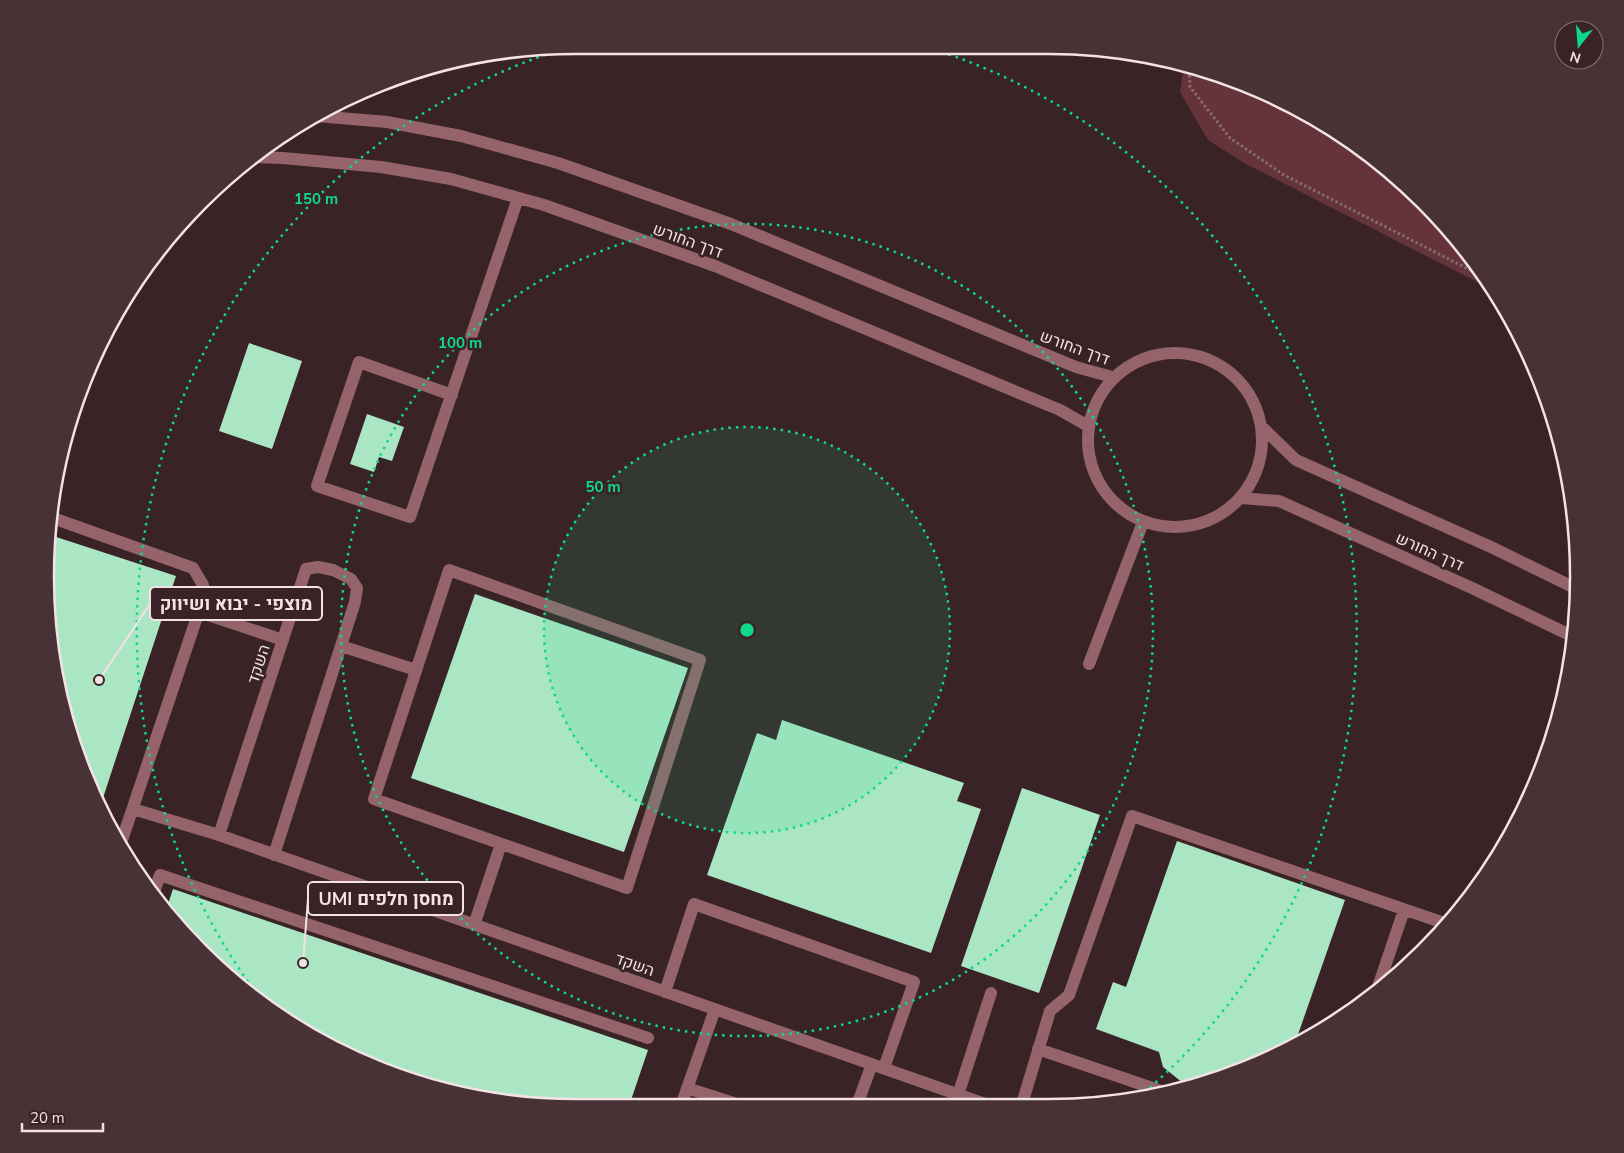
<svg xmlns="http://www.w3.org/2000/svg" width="1624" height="1153" font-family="'Nunito Sans',Heebo,sans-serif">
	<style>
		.green { fill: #65333a }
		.building { fill: #aae6c3 }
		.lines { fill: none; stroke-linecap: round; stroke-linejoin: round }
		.path { stroke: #816d70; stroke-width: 3; stroke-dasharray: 2.5 2.5; stroke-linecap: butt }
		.minor { stroke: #94646a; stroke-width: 12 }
		.ring { fill: none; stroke: #0ed98a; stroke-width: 2.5; stroke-dasharray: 2.5 5 }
		.labels { text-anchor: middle; stroke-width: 5; stroke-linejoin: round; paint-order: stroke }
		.street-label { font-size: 16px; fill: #f3e3e5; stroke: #392326 }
		.rim { fill: none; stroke: #f3e3e5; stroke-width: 2.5 }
		.centre { fill: #0ed98a; stroke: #392326; stroke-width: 2.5 }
		.ring-label { font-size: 15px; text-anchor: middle; font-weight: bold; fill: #0ed98a; stroke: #392326; stroke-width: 5; stroke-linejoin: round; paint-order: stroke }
		.leader { fill: none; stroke: #f3e3e5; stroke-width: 2 }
		.callout-dot { fill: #f3e3e5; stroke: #392326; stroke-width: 2 }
		.callout { fill: #392326; stroke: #f3e3e5; stroke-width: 2 }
		.callout-label { font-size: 18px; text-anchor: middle; font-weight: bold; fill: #f3e3e5 }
	</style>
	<rect width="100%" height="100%" fill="#392326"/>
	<path class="green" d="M1184,64L1219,73L1313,116L1371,155L1447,226L1493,290L1244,163L1208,140L1180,92Z"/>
	<path class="building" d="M249,343L302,361L272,449L219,431Z
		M367,414L404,427L392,461L379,457L374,472L350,464Z
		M50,535L176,576L99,810L63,714L50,646Z
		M475,594L688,668L624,852L411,778Z
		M782,720L964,783L957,801L981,809L931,953L707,875L757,733L776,740Z
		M1022,788L1100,815L1039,993L961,966Z
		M1177,841L1345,900L1294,1046L1282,1053L1218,1080L1188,1087L1163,1067L1159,1052L1096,1029L1113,982L1126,987Z
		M173,889L648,1050L629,1106L542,1107L439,1090L342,1053L253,998L177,927L166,910Z"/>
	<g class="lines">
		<path class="path" d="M1189,65L1190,87L1230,138L1284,175L1484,277"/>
		<path class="minor" d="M316,116L387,122L461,136L558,163L731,224L1076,367L1112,377
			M255,157L283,158L381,167L451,179L544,205L715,266L1060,410L1088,426
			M1088 440a87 87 0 1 1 174 0a87 87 0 1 1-174 0Z
			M452,395L359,362L317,486L410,517L518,198
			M1262,427L1296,460L1491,547L1577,589
			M1241,498L1279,501L1472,588L1574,637
			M50,517L193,568L203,585L202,602L121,843
			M449,570L700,660L627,888L374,799Z
			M199,612L283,640
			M341,646L416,670
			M1089,664L1143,522
			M133,809L219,835L985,1104
			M219,835L306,569L318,567L333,570L351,579L357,588L355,602L274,855
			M154,892L160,875L648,1038
			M474,925L501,844
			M1377,990L1404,910
			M665,992L694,904L914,982L884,1068
			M1038,1049L1164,1092
			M687,1088L743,1106
			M958,1095L991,993
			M1022,1104L1050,1011L1069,995L1132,816L1447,924
			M857,1105L872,1064
			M681,1106L715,1009"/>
	</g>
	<circle cx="747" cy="630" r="203" fill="#0ed98a" fill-opacity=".12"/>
	<g class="ring">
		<circle cx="747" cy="630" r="203"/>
		<circle cx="747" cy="630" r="406"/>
		<path d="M266 1006A610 610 0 0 1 569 47M920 45A610 610 0 0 1 1139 1097"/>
	</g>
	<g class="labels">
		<g class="street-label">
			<text transform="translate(688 240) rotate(20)" y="6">דרך החורש</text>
			<text transform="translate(1075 347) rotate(20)" y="6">דרך החורש</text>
			<text transform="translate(1430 551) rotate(24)" y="6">דרך החורש</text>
			<text transform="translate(258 664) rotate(-72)" y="6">השקד</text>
			<text transform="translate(635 964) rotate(19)" y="6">השקד</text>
		</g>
	</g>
	<path d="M0 0H1624V1153H0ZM576 54H1048A522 522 0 0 1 1570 576V577A522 522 0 0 1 1048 1099H576A522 522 0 0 1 54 577V576A522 522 0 0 1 576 54Z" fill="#483235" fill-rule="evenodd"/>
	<path class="rim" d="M576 54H1048A522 522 0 0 1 1570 576V577A522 522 0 0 1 1048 1099H576A522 522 0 0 1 54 577V576A522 522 0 0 1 576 54Z"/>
	<circle cx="747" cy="630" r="8" class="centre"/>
	<g class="ring-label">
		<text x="316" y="204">150 m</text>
		<text x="460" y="348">100 m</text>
		<text x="603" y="492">50 m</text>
	</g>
	<path class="leader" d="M99 680L150 604M303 963L308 899"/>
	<g class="callout-dot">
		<circle cx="99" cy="680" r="5"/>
		<circle cx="303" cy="963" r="5"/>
	</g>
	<g class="callout">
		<rect x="150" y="587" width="172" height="33" rx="5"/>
		<rect x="308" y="882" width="155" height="33" rx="5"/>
	</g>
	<g class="callout-label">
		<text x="236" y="610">מוצפי - יבוא ושיווק</text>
		<text x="386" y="905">UMI מחסן חלפים</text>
	</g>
	<g transform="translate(1579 45) rotate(197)"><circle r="24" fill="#392326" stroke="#837072"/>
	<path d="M0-4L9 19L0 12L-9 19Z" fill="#0ed98a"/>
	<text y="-8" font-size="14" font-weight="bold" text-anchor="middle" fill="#f3e3e5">N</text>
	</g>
	<path d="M22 1123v8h81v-8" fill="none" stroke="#f3e3e5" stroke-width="2.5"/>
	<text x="30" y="1123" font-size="15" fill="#f3e3e5" stroke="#392326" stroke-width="4" paint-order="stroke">20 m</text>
</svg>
